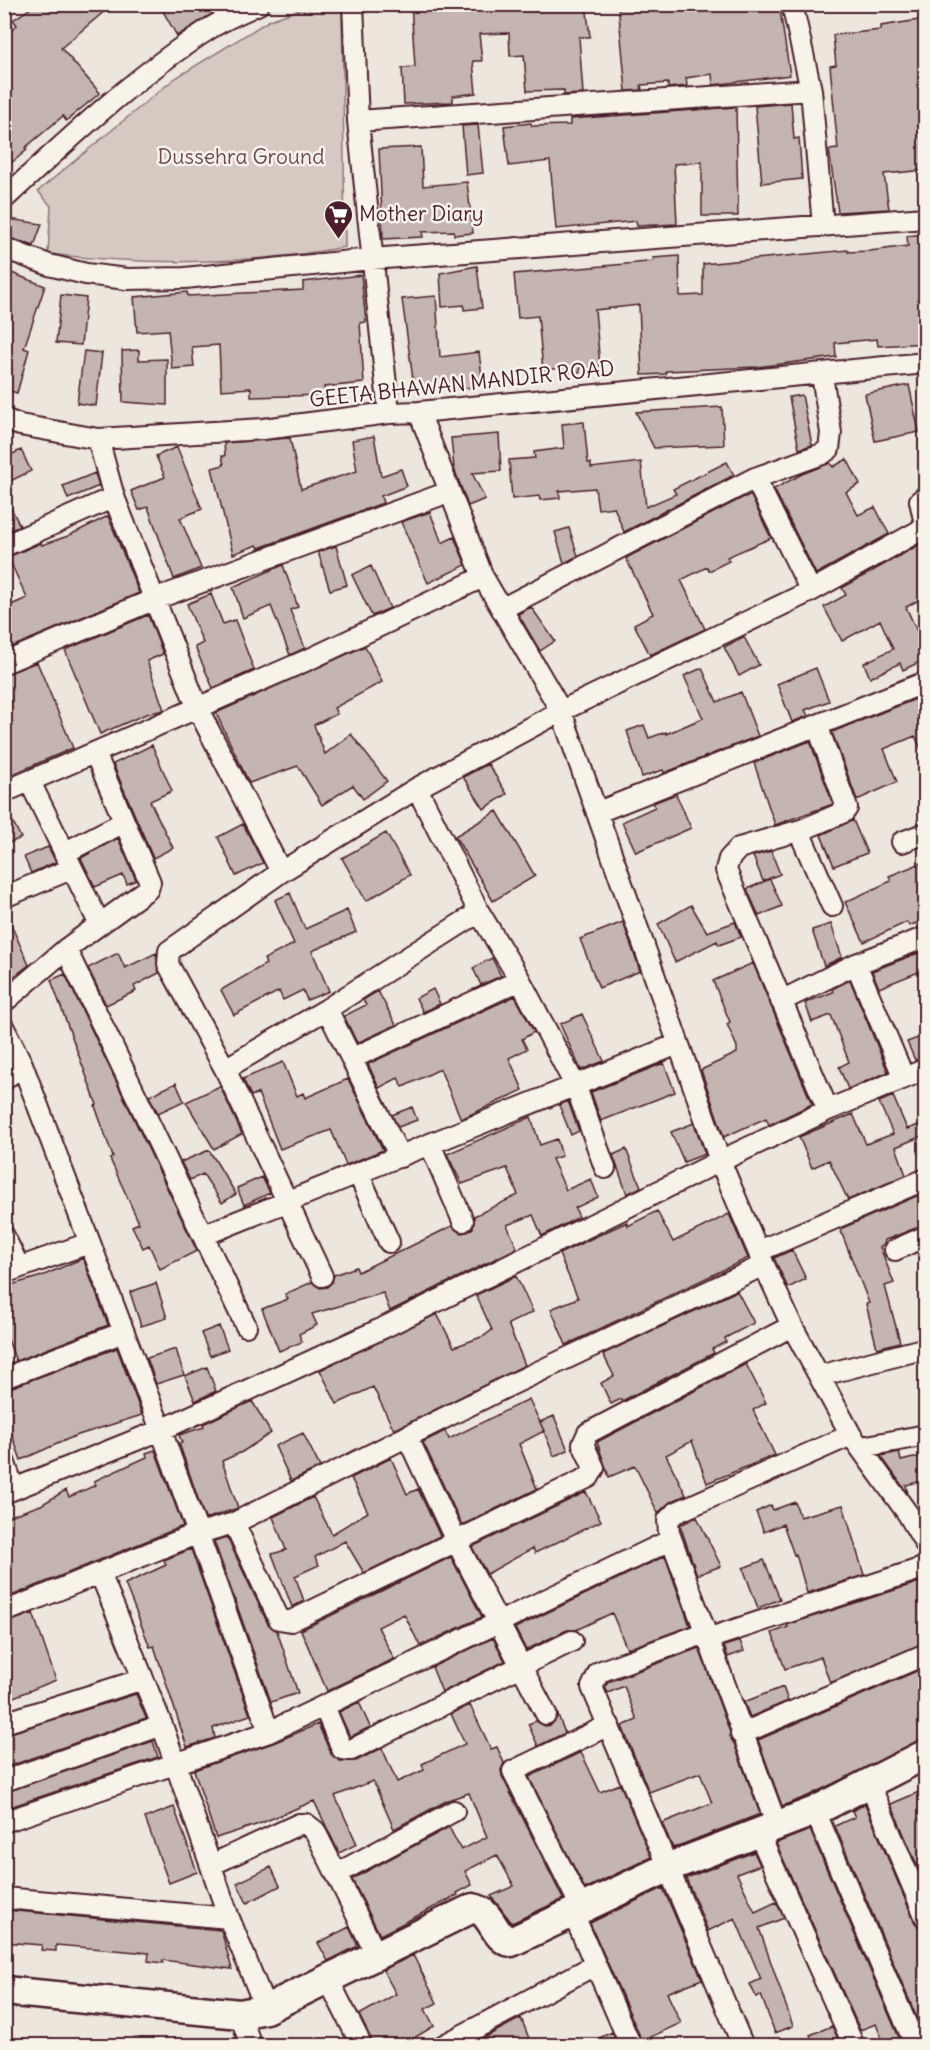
<svg xmlns="http://www.w3.org/2000/svg" width="930" height="2050" font-family="Delius,sans-serif">
	<style>
		.green { fill: #d5c9c2; stroke: #907476; stroke-width: 1.5 }
		.building { fill: #c4b5b0; stroke: #4a1f2b; stroke-width: 1.5 }
		.lines { fill: none; stroke-linecap: round; stroke-linejoin: round }
		.street-casing { stroke: #4a1f2b; stroke-width: 24 }
		.secondary-casing { stroke: #4a1f2b; stroke-width: 33 }
		.street { stroke: #f7f3e8; stroke-width: 20 }
		.secondary { stroke: #f7f3e8; stroke-width: 28 }
		.labels { text-anchor: middle; stroke-width: 5; stroke-linejoin: round; paint-order: stroke }
		.park-label { font-size: 21px; fill: #6d4a51; stroke: #f7f3e8 }
		.poi-label { font-size: 21px; fill: #4a1f2b; stroke: #f7f3e8; text-anchor: start }
		.street-label { font-size: 21px; fill: #4a1f2b; stroke: #f7f3e8 }
	</style>
	<rect width="100%" height="100%" fill="#ece6dd"/>
	<filter id="ink" filterUnits="userSpaceOnUse"><feTurbulence type="fractalNoise" baseFrequency=".0167" numOctaves="2"/><feDisplacementMap in="SourceGraphic" scale="12" xChannelSelector="R" yChannelSelector="G"/><feConvolveMatrix kernelMatrix="1 2 1 2 8 2 1 2 1" color-interpolation-filters="sRGB"/></filter>
	<g filter="url(#ink)">
		<path class="green" d="M313,5H342L345,247C249,265 146,265 48,254L51,206L38,191L174,79L270,20Z"/>
		<path class="building" d="M37,4H113L61,48L100,93L66,121L63,116L25,148L27,150L4,169V36L17,25L13,20Z
			M159,4H221L223,7L177,36Z
			M411,4H586L590,37H579L583,94L564,95V90L527,91L524,55L510,56L509,33L479,34L482,61H473L476,93L453,96V102L404,104L402,68L415,67Z
			M618,4H779L790,75L713,85L712,74L686,78L687,86L668,88V83L641,85L642,90L626,91Z
			M926,19V170L884,174L889,209L838,212L829,150L838,149L830,66L836,65L833,35L881,30V26Z
			M791,103L794,139L799,138L802,179L762,183L755,106Z
			M736,107L738,216H702V162L674,164L677,224L637,226L636,221L556,229L550,161L509,166L504,126L531,123L532,126L570,125V119Z
			M478,125L483,173L466,175L462,126Z
			M421,147L423,186L467,182L473,233L454,235V231L422,232L423,237L383,239L379,149Z
			M9,219L42,224L34,246L4,236V226Z
			M926,234V343L878,346L877,339L835,343L836,357L757,367L666,371V374L642,375L639,305L595,310L600,366L580,368V372L563,373V368L543,370L538,316L518,318L514,274L637,263L654,261L653,258L679,256L680,296L703,295V264L848,250V252L870,251L908,246L907,236Z
			M477,266L482,308L464,310V305L442,307L440,273Z
			M4,270L45,286L24,348L29,350L17,393L4,389Z
			M361,275L366,322L360,323L364,383L324,387L325,395L251,397V388L221,390L219,345L192,347L194,367L172,369L168,330L137,332L134,297L187,292L188,296L303,290V282Z
			M61,295L86,298L81,345L56,343Z
			M436,296L440,357L479,352L483,386L448,390L447,383L414,387L402,299Z
			M139,350V360L167,359V405L123,402L122,351Z
			M84,351L102,353L96,406L77,403Z
			M909,385L919,432L875,441L865,394Z
			M802,395L812,445L799,449L789,397Z
			M722,407L724,445L654,448L636,412Z
			M584,422L588,463H591V468L641,462L646,507L676,494L673,489L727,462L734,475L624,532L614,507L598,509L595,488L559,491L560,498L540,500L539,496L512,499L509,460L535,458L534,452L564,448L562,424Z
			M499,434L501,471L472,473L485,499L468,506L454,468L451,438Z
			M374,436L381,476L401,469L407,486L381,496L383,503L259,548L257,545L233,554L212,468L224,465L222,456H225L224,443L290,438L301,489L357,471L352,440Z
			M177,447L202,509L180,518L201,568L174,579L148,507L139,510L131,491L165,477L156,456Z
			M21,450L31,471L4,484V458Z
			M847,459L860,484L846,492L858,515L875,507L889,534L816,574L774,489L802,474L830,463L833,467Z
			M95,473L99,486L68,499L63,486Z
			M4,494L20,526L4,533Z
			M751,496L771,538L727,557L729,561L709,571L707,567L681,580L705,629L650,655L634,624L653,614L626,558L744,497Z
			M430,512L442,543L454,537L466,565L428,583L401,522Z
			M108,516L139,593L7,649L4,608L27,598L8,557L41,543L42,545L68,536Z
			M569,528L578,556L564,563L555,532Z
			M926,541V596L906,607L926,651V659L903,670L900,663L870,678L864,663L893,649L880,620L842,641L824,607L846,595L842,588Z
			M336,546L347,585L330,590L318,552Z
			M283,565L298,607L290,610L305,648L290,655L271,606L243,618L233,587Z
			M371,566L390,608L372,616L352,575Z
			M211,594L223,624L235,620L254,670L213,688L195,647L203,643L187,604Z
			M531,607L555,641L540,651L518,614Z
			M148,615L163,654L147,661L164,710L146,714L100,734L65,650Z
			M744,637L759,665L739,676L724,647Z
			M365,646L382,682L334,708L337,714L314,725L325,754L351,734L387,781L363,799L353,785L322,805L298,766L249,783L216,713Z
			M37,662L73,748L4,778V675Z
			M702,668L717,702L741,692L758,736L664,773L663,770L642,777L627,731L644,725L649,738L666,732V734L703,718L684,676Z
			M816,668L829,701L805,710L808,716L792,722L777,684Z
			M926,695V760L915,736L884,749L897,782L857,800L832,732Z
			M810,741L833,804L775,825L754,763Z
			M152,745L172,791L150,801L173,848L153,858L113,764Z
			M488,764L507,794L484,809L463,777Z
			M676,794L691,828L636,852L622,822L655,807L653,803Z
			M4,804L21,838L4,845Z
			M497,811L535,876L493,901L455,836Z
			M853,820L867,853L834,866L821,835Z
			M243,824L263,863L236,876L218,837Z
			M386,833L410,875L366,901L342,858Z
			M118,838L136,880L127,884L123,875L95,887L81,858Z
			M48,847L56,862L31,873L24,857Z
			M771,851L780,874L763,881L753,856Z
			M926,861V919L909,926L907,922L864,942L845,902L891,881L889,876Z
			M770,879L782,906L759,916L747,889Z
			M290,893L305,929L347,910L356,932L312,951L329,991L307,1000L303,990L283,1000L279,991L234,1015L221,990L266,964L264,959L294,944L275,900Z
			M691,905L707,932L735,922L741,937L719,945L717,941L675,962L658,924Z
			M4,909L29,965L4,984Z
			M623,922L640,971L599,988L580,939Z
			M831,924L842,957L824,966L812,930Z
			M926,950V969L879,988L872,971Z
			M118,953L125,968L156,953L159,973L134,986L136,991L106,1005L88,968Z
			M492,958L501,976L481,985L473,968Z
			M753,963L812,1104L769,1125L766,1118L724,1137L701,1070L737,1053V1047L727,1024L730,1022L713,981Z
			M65,974L197,1251L160,1269L149,1245L143,1248L132,1226L139,1223L110,1159L113,1157L95,1106L97,1105L51,980Z
			M850,980L888,1072L848,1089L839,1067L849,1062L831,1015L812,1022L805,1003L833,992L832,989Z
			M433,989L440,1004L423,1012L416,998Z
			M378,991L396,1025L357,1043L344,1016L366,1005L363,1000Z
			M515,996L534,1032L522,1039L527,1049L509,1058L523,1090L461,1119L440,1069L403,1087L398,1078L379,1088L368,1064Z
			M582,1014L604,1061L581,1070L560,1024Z
			M926,1035V1056L915,1060L907,1042Z
			M283,1062L297,1096L303,1093L305,1098L348,1079L383,1150L346,1165L331,1130L280,1149L258,1093L251,1096L243,1079Z
			M664,1063L675,1092L601,1121L591,1092Z
			M176,1083L184,1101L158,1113L149,1096Z
			M220,1086L242,1134L214,1149L186,1102Z
			M893,1096L907,1129L919,1125L924,1135L896,1147L906,1175L848,1200L829,1160L812,1168L799,1137L853,1114L866,1144L893,1134L879,1102Z
			M568,1101L579,1131L571,1135L559,1105Z
			M412,1107L417,1120L398,1127L392,1115Z
			M531,1117L540,1145L557,1139L562,1156L552,1159L566,1190L591,1179L598,1197L575,1208L579,1217L542,1236L533,1215L507,1225L517,1248L390,1311L383,1293L312,1314L317,1325L299,1334L302,1342L279,1351L262,1309L288,1299L285,1294L312,1282L320,1288L327,1287L332,1282L334,1275L356,1267L358,1272L452,1226L461,1233L467,1232L473,1228L474,1216L518,1195L507,1168L462,1184L447,1154Z
			M694,1123L705,1154L684,1162L671,1132Z
			M626,1149L641,1187L627,1194L613,1155Z
			M209,1150L236,1194L222,1203L203,1174L190,1180L181,1162Z
			M262,1177L270,1193L244,1205L237,1188Z
			M926,1192V1224L885,1240L884,1245L880,1247L894,1283L885,1286L900,1342L877,1348L866,1304L869,1303L840,1229Z
			M657,1211L673,1242L729,1214L748,1258L566,1345L551,1309L578,1298L559,1254L599,1235L627,1222L628,1226Z
			M792,1250L806,1279L788,1288L774,1258Z
			M83,1258L108,1325L16,1361L4,1329V1287L42,1276Z
			M516,1276L533,1312L508,1324L525,1365L394,1430L373,1387L337,1404L320,1370L437,1314L454,1347L484,1336L492,1330L476,1295Z
			M156,1283L167,1318L141,1326L130,1292Z
			M737,1291L754,1323L725,1338L726,1342L712,1349L714,1353L622,1401L621,1399L611,1404L601,1383L614,1376L603,1354Z
			M219,1326L228,1349L210,1356L201,1333Z
			M117,1348L142,1415L75,1436L21,1460L4,1412V1390Z
			M176,1349L184,1375L156,1384L147,1358Z
			M746,1364L766,1403L753,1410L775,1455L707,1483L692,1441L666,1455L686,1495L670,1502L658,1513L635,1466L609,1477L597,1442Z
			M207,1367L216,1391L195,1401L185,1376Z
			M529,1399L544,1431L519,1444L537,1489L462,1525L423,1442L445,1431L449,1439Z
			M252,1401L271,1433L242,1452L222,1461L238,1508L205,1519L179,1443H182L179,1435L204,1427L203,1424Z
			M554,1416L568,1450L554,1456L540,1422Z
			M303,1433L320,1467L291,1481L275,1446Z
			M155,1450L183,1526L4,1599V1518L41,1505L66,1490L69,1497L96,1485L94,1481L147,1457L146,1453Z
			M899,1452L901,1461L926,1455V1480L906,1485L908,1494L881,1456Z
			M391,1458L407,1494L418,1489L440,1536L364,1573L345,1541L315,1557L319,1565L295,1576L304,1601L292,1607L272,1554L286,1550L273,1517L313,1497L332,1534L368,1512L351,1478Z
			M586,1492L601,1521L535,1553L533,1548L487,1574L472,1547Z
			M795,1502L800,1517L843,1505L864,1575L807,1593L796,1554L794,1555L783,1524L764,1532L756,1512L771,1505L773,1510Z
			M697,1517L721,1566L697,1575L680,1525Z
			M227,1537L268,1624L277,1631L298,1693L271,1702L214,1541Z
			M191,1549L250,1715L213,1728L215,1738L187,1747L154,1646L150,1647L125,1584L166,1565L164,1560Z
			M665,1556L690,1626L627,1649L612,1613L576,1630H567L526,1650L515,1628Z
			M451,1557L482,1617L420,1646L404,1614L378,1627L394,1659L327,1691L301,1630Z
			M764,1560L780,1599L758,1608L743,1568Z
			M926,1580V1642L830,1683L821,1657L785,1669L772,1633L788,1627L787,1625Z
			M33,1613L56,1680L4,1701V1624Z
			M493,1638L505,1661L442,1692L432,1667Z
			M740,1641L744,1651L728,1657L724,1646Z
			M699,1648L760,1814L673,1848L662,1823L712,1803L700,1773L649,1792L622,1726L637,1720L624,1686L608,1693L605,1687L608,1682Z
			M926,1667V1738L808,1796L782,1806L758,1740Z
			M783,1687L788,1701L750,1717L744,1702Z
			M136,1694L146,1718L4,1768V1735Z
			M359,1702L370,1727L350,1737L339,1712Z
			M470,1705L491,1749L497,1747L504,1763L501,1770L502,1776L563,1899L512,1923L491,1896L514,1886L497,1855L465,1871L472,1885L457,1893L458,1895L380,1935L352,1879L449,1827L461,1850L487,1837L469,1793L448,1800L394,1829L373,1781L335,1796L357,1844L339,1853L314,1801L259,1824L216,1838L194,1770L273,1743L318,1724L331,1754L340,1761H356L382,1748L397,1782L424,1770L422,1764L465,1744L451,1714Z
			M558,1715L565,1733L538,1746L528,1724L536,1721L545,1726L551,1725Z
			M153,1741L158,1757L4,1809V1793Z
			M581,1752L600,1792L620,1784L651,1857L585,1889L529,1777Z
			M926,1789V1886L891,1804Z
			M865,1804L915,1923L926,1930V2046H917L923,2037L922,2030L835,1826L855,1817L852,1811Z
			M174,1807L197,1872L169,1883L145,1818Z
			M810,1830L900,2040L906,2046H885L876,2024L860,2030L776,1843Z
			M754,1852L760,1865L737,1874L755,1912L776,1902L784,1918L759,1928L793,2026L775,2033L761,1995L756,1997L750,1984L761,1979L735,1918L708,1931L686,1878Z
			M271,1867L280,1886L247,1903L237,1883Z
			M663,1888L702,1979L667,1993L681,2023L642,2041L590,1923Z
			M6,1910L221,1930L232,1969L163,1960V1963L148,1961L149,1953L56,1945V1951L41,1950L42,1945L4,1942Z
			M349,1927L358,1946L328,1961L318,1943Z
			M413,1955L437,2003L425,2009L434,2026L401,2046H374L359,2015L396,1994L383,1970Z
			M521,2018L532,2046H469Z
			M832,2026L838,2039L814,2046L810,2035Z
			M612,2032L618,2046H582Z"/>
		<g class="lines">
			<defs>
				<path id="street" d="M353,4L358,121L389,413
					M792,4L811,90L823,226
					M358,121L811,90
					M4,199C69,139 134,77 209,29C224,19 242,12 259,4
					M4,248L49,265L86,274L127,279L185,278L371,259L926,218
					M419,412L483,577L561,711L720,1161L764,1265L792,1326L851,1435L908,1514L926,1545
					M4,419L20,425L98,439L263,429L389,413L419,412L926,363
					M98,439L114,497L198,709L281,872
					M755,478L811,591
					M4,546L114,497
					M503,608L755,478L822,454L829,449L831,433L822,375
					M4,663L155,599L449,492
					M817,725L847,808L844,812L804,829L802,838L832,906
					M30,782L99,923
					M417,788L479,912L520,980L576,1087L605,1168
					M4,792L312,658L483,577
					M598,812L926,682
					M804,829L739,848L729,859L726,870L828,1110
					M902,842L926,833
					M64,853L124,822
					M4,897L71,869
					M66,949L246,1326
					M856,964L926,937
					M781,1001L856,964L904,1078
					M4,1002L66,949L148,889L150,882L95,753
					M327,1009L400,1157
					M4,1028L22,1064L161,1430L269,1732
					M353,1058L520,980
					M225,1069L327,1009L479,912
					M4,1080L22,1064
					M430,1144L463,1221
					M359,1175L389,1242
					M204,1235L678,1044
					M4,1236L19,1267
					M895,1250L926,1236
					M759,1251L926,1179
					M4,1273L89,1243
					M322,1276L225,1069L168,964L169,951L281,872L417,788L561,711L811,591L919,531L925,524L920,501L926,496
					M819,1376L926,1348
					M4,1378L124,1332
					M407,1436L456,1541L546,1714
					M862,1447L926,1435
					M4,1461L14,1489
					M4,1493L161,1430L383,1328L720,1161L828,1110L926,1069
					M234,1523L279,1619L291,1621L589,1477L594,1468L583,1444L588,1433L792,1326
					M100,1573L162,1725L229,1918L266,2009
					M4,1612L196,1534L234,1523L504,1388L764,1265
					M705,1633L599,1672L592,1687L743,2046
					M707,1639L926,1567
					M324,1706L342,1749L351,1750L572,1641
					M4,1723L143,1679
					M741,1734L926,1654
					M4,1781L162,1725
					M870,1785L926,1918
					M815,1811L911,2035
					M4,1822L269,1732L671,1540
					M777,1826L669,1533L668,1520L675,1513L851,1435
					M759,1834L854,2046
					M211,1865L299,1824H306L315,1831L377,1956
					M336,1874L454,1811
					M4,1898L229,1918
					M581,1907L513,1771L609,1725
					M572,1911L631,2046
					M328,1979L362,2046
					M240,2014L251,2046
					M442,2046L595,1965"/>
				<path id="secondary" d="M4,1991L240,2014L266,2009L473,1908C493,1911 493,1939 511,1942L669,1867L815,1811L926,1754"/>
			</defs>
			<use href="#street" class="street-casing"/>
			<use href="#secondary" class="secondary-casing"/>
			<use href="#street" class="street"/>
			<use href="#secondary" class="secondary"/>
		</g>
	</g>
	<defs>
		<symbol id="supermarket-pin" viewBox="-11 -11 22 30"><path d="M0 17L-7.5 6A9.5 9.5 0 1 1 7.5 6Z" fill="#4a1f2b" stroke="#f7f3e8"/><path d="M-6-5.5h2.5l.6 2H6L4.5 2H-2.5L-4.4-4H-6ZM-1.5 3.2a1.3 1.3 0 1 0 .1 0ZM3 3.2a1.3 1.3 0 1 0 .1 0Z" fill="#fff"/></symbol>
	</defs>
	<g fill-rule="evenodd">
		<use href="#supermarket-pin" x="322" y="198" width="33" height="45"/>
	</g>
	<g class="labels">
		<g class="park-label">
			<text x="241" y="164">Dussehra Ground</text>
		</g>
		<g class="poi-label">
			<text x="359" y="221">Mother Diary</text>
		</g>
		<g class="street-label">
			<text transform="translate(462 384) rotate(-6)" y="7">GEETA BHAWAN MANDIR ROAD</text>
		</g>
	</g>
	<rect width="930" height="2050" fill="none" stroke="#f7f3e8" stroke-width="24"/>
	<rect x="12" y="12" width="906" height="2026" fill="none" stroke="#4a1f2b" stroke-width="2" filter="url(#ink)"/>
</svg>
